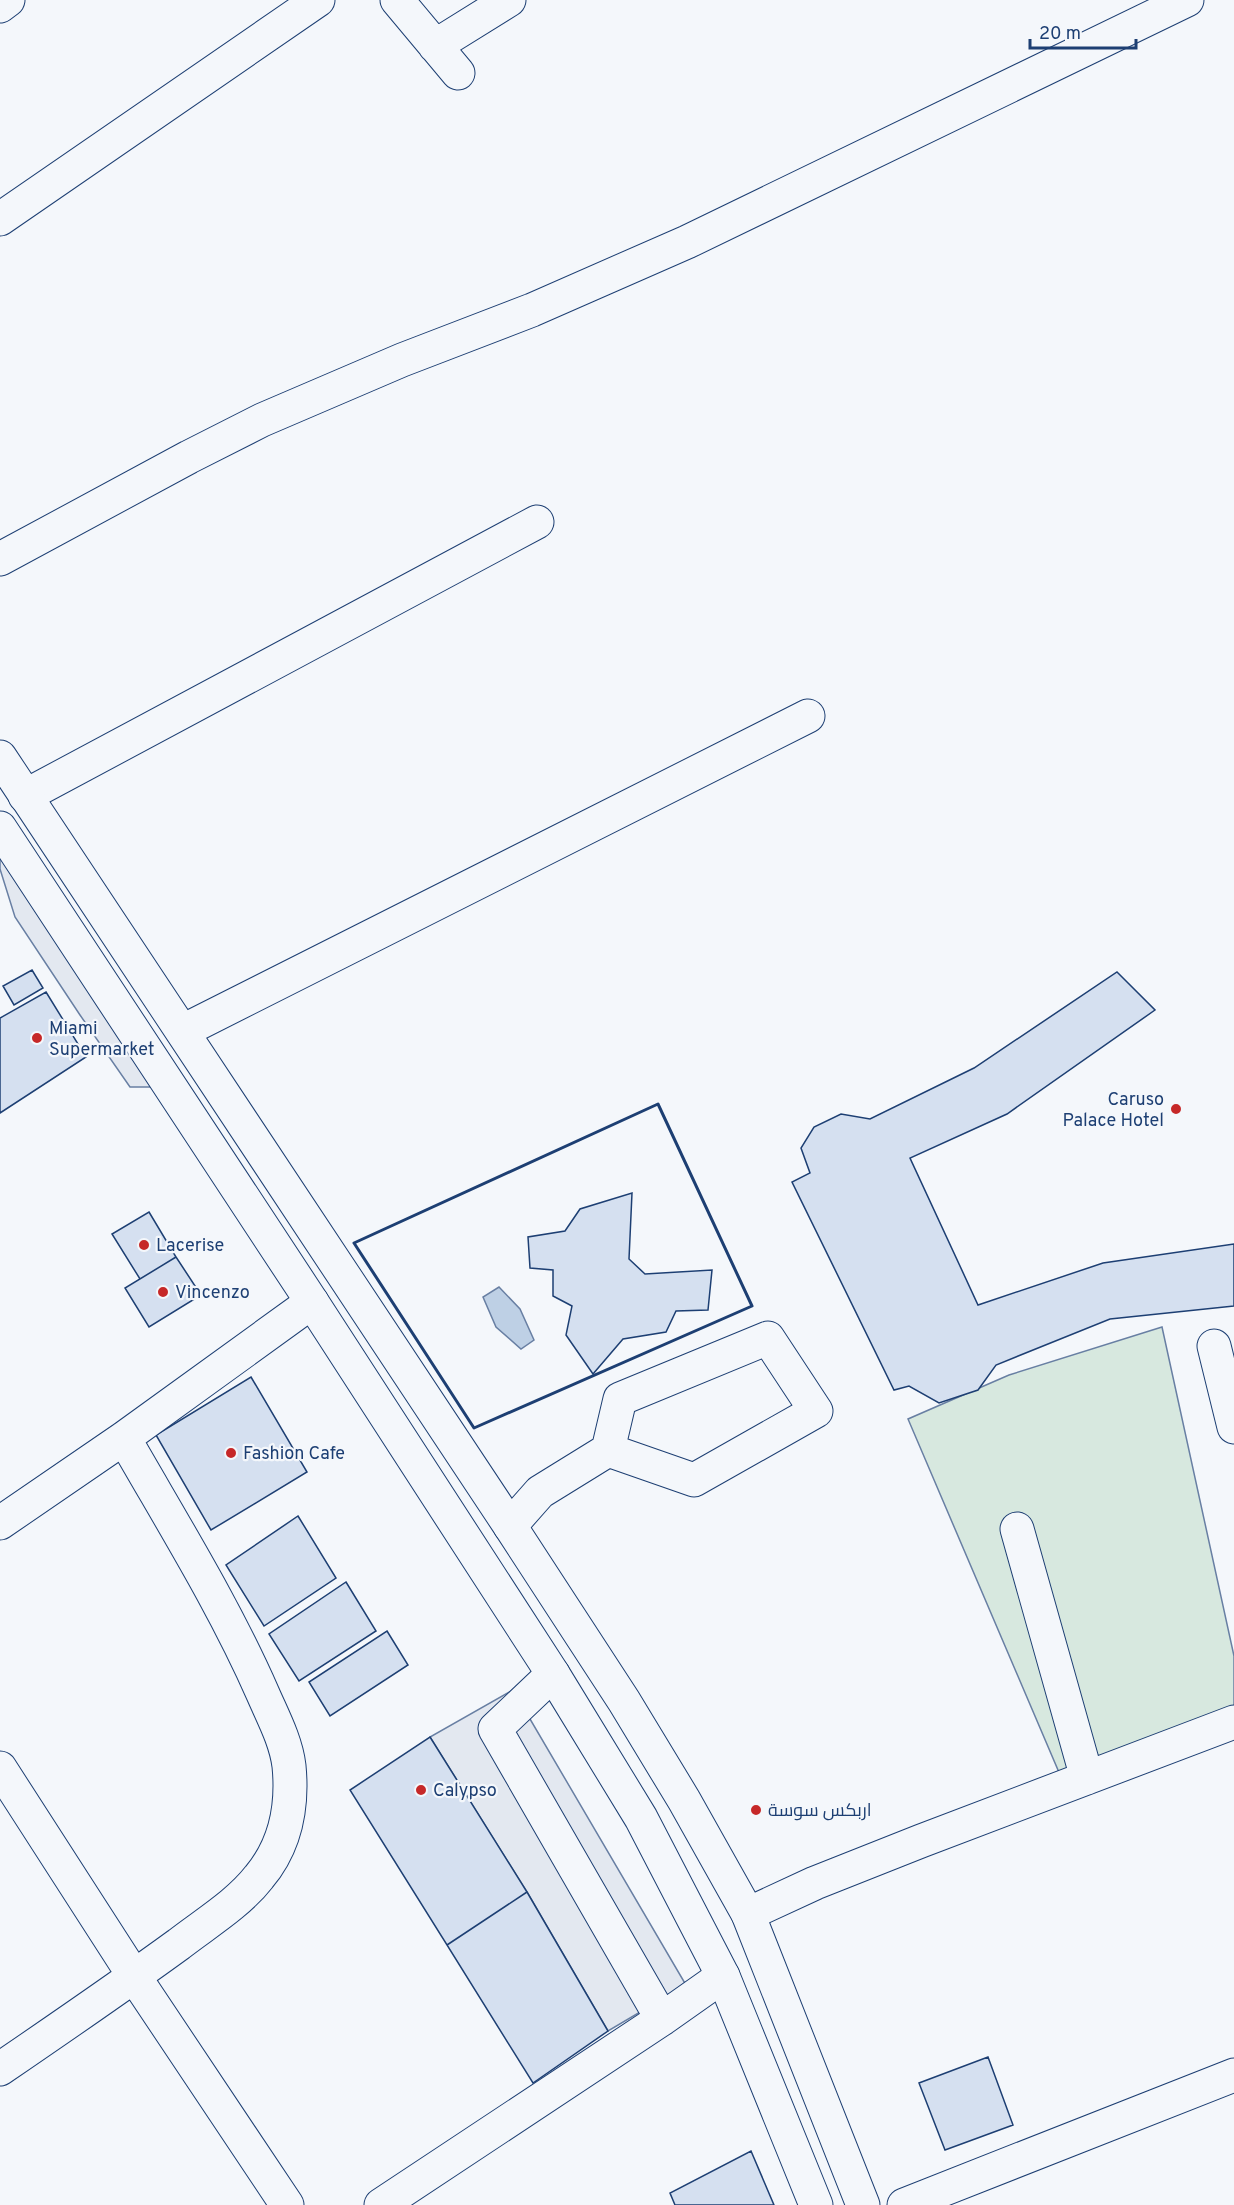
<svg xmlns="http://www.w3.org/2000/svg" width="1234" height="2205" font-family="Overpass,Cairo,sans-serif">
	<style>
		.green { fill: #d7e8df; stroke: #687fa3; stroke-width: 1.5 }
		.parking { fill: #e3e8f0; stroke: #687fa3; stroke-width: 1.5 }
		.water { fill: #bed0e5; stroke: #687fa3; stroke-width: 1.5 }
		.building { fill: #d5e0f0; stroke: #1d3f73; stroke-width: 1.5 }
		.lines { fill: none; stroke-linecap: round; stroke-linejoin: round }
		.minor-casing { stroke: #1d3f73; stroke-width: 35 }
		.major-casing { stroke: #1d3f73; stroke-width: 35 }
		.minor { stroke: #f4f7fb; stroke-width: 33 }
		.major { stroke: #f4f7fb; stroke-width: 33 }
		.wall { stroke: #1d3f73; stroke-width: 3 }
		.poi-dot { fill: #c62828; stroke: #f4f7fb; stroke-width: 2 }
		.labels { text-anchor: middle; stroke-width: 4.5; stroke-linejoin: round; paint-order: stroke }
		.poi-label { font-size: 18px; fill: #1d3f73; stroke: #f4f7fb; text-anchor: start }
	</style>
	<rect width="100%" height="100%" fill="#f4f7fb"/>
	<path class="green" d="M1162,1327L1234,1656V1713L1061,1777L908,1419L1009,1375Z"/>
	<path class="parking" d="M0,847L165,1087H130L80,1015L15,917L0,869Z
		M513,1690L686,1985L608,2031L527,1892L430,1737Z"/>
	<path class="water" d="M499,1287L520,1309L534,1340L521,1349L496,1327L483,1297Z"/>
	<path class="building" d="M32,970L43,988L14,1005L3,986Z
		M1117,972L1155,1010L1007,1114L910,1158L978,1305L1103,1263L1234,1244V1306L1110,1319L996,1365L978,1390L939,1403L909,1386L894,1390L792,1182L810,1173L801,1148L814,1127L841,1114L870,1119L974,1068Z
		M46,992L86,1057L0,1113V1018Z
		M632,1193L629,1259L645,1274L712,1270L708,1310L676,1311L666,1332L623,1339L593,1374L566,1335L572,1306L553,1296V1270L530,1268L528,1237L565,1231L580,1209Z
		M149,1212L176,1257L140,1279L112,1234Z
		M176,1257L201,1295L149,1327L125,1288Z
		M251,1377L307,1472L211,1530L156,1435Z
		M298,1516L336,1578L264,1626L226,1565Z
		M346,1582L376,1631L299,1681L269,1634Z
		M387,1631L408,1665L330,1716L309,1682Z
		M430,1737L527,1892L447,1945L350,1790Z
		M527,1892L608,2031L533,2083L447,1945Z
		M988,2057L1013,2125L945,2150L919,2083Z
		M751,2151L774,2205H675L670,2193Z"/>
	<g class="lines">
		<defs>
			<path id="minor" d="M397,0L458,73
				M0,6L8,0
				M435,46L509,0
				M0,219L318,0
				M0,559L189,457L262,420L402,360L532,310L687,242L1187,0
				M25,796L537,522
				M183,1031L808,716
				M1214,1346L1234,1427
				M0,1523L124,1438L312,1302
				M510,1526L540,1492L608,1450L694,1480L816,1411L768,1338L620,1399L608,1450
				M1017,1529L1087,1778
				M553,1674L495,1729L662,2019
				M0,1768L134,1976L287,2205
				M748,1914L815,1883L921,1841L1234,1722
				M0,2069C60,2028 120,1987 179,1944C206,1923 238,1904 259,1877C285,1846 293,1807 289,1766C286,1741 273,1717 263,1694C224,1605 172,1522 124,1438
				M381,2205L662,2019L723,1976
				M904,2205L1234,2075"/>
			<path id="major" d="M0,757L510,1526L624,1701L684,1800L748,1914L863,2205
				M0,828L312,1302L553,1674L641,1818L723,1976L816,2205"/>
		</defs>
		<use href="#minor" class="minor-casing"/>
		<use href="#major" class="major-casing"/>
		<use href="#minor" class="minor"/>
		<use href="#major" class="major"/>
		<path class="wall" d="M658,1104L752,1306L474,1428L354,1243Z"/>
	</g>
	<g class="poi-dot">
		<circle cx="37" cy="1038" r="6"/>
		<circle cx="1176" cy="1109" r="6"/>
		<circle cx="144" cy="1245" r="6"/>
		<circle cx="163" cy="1292" r="6"/>
		<circle cx="231" cy="1453" r="6"/>
		<circle cx="421" cy="1790" r="6"/>
		<circle cx="756" cy="1810" r="6"/>
	</g>
	<g class="labels">
		<g class="poi-label">
			<text x="49" y="1034">Miami<tspan x="49" dy="21">Supermarket</tspan></text>
			<text x="1164" y="1105" text-anchor="end">Caruso<tspan x="1164" dy="21">Palace Hotel</tspan></text>
			<text x="156" y="1251">Lacerise</text>
			<text x="175" y="1298">Vincenzo</text>
			<text x="243" y="1459">Fashion Cafe</text>
			<text x="433" y="1796">Calypso</text>
			<text x="768" y="1816">اربكس سوسة</text>
		</g>
	</g>
	<path d="M1030 39v9h106v-9" fill="none" stroke="#1d3f73" stroke-width="3"/>
	<text x="1039" y="39" font-size="18" fill="#1d3f73" stroke="#f4f7fb" stroke-width="4.5" paint-order="stroke">20 m</text>
</svg>
